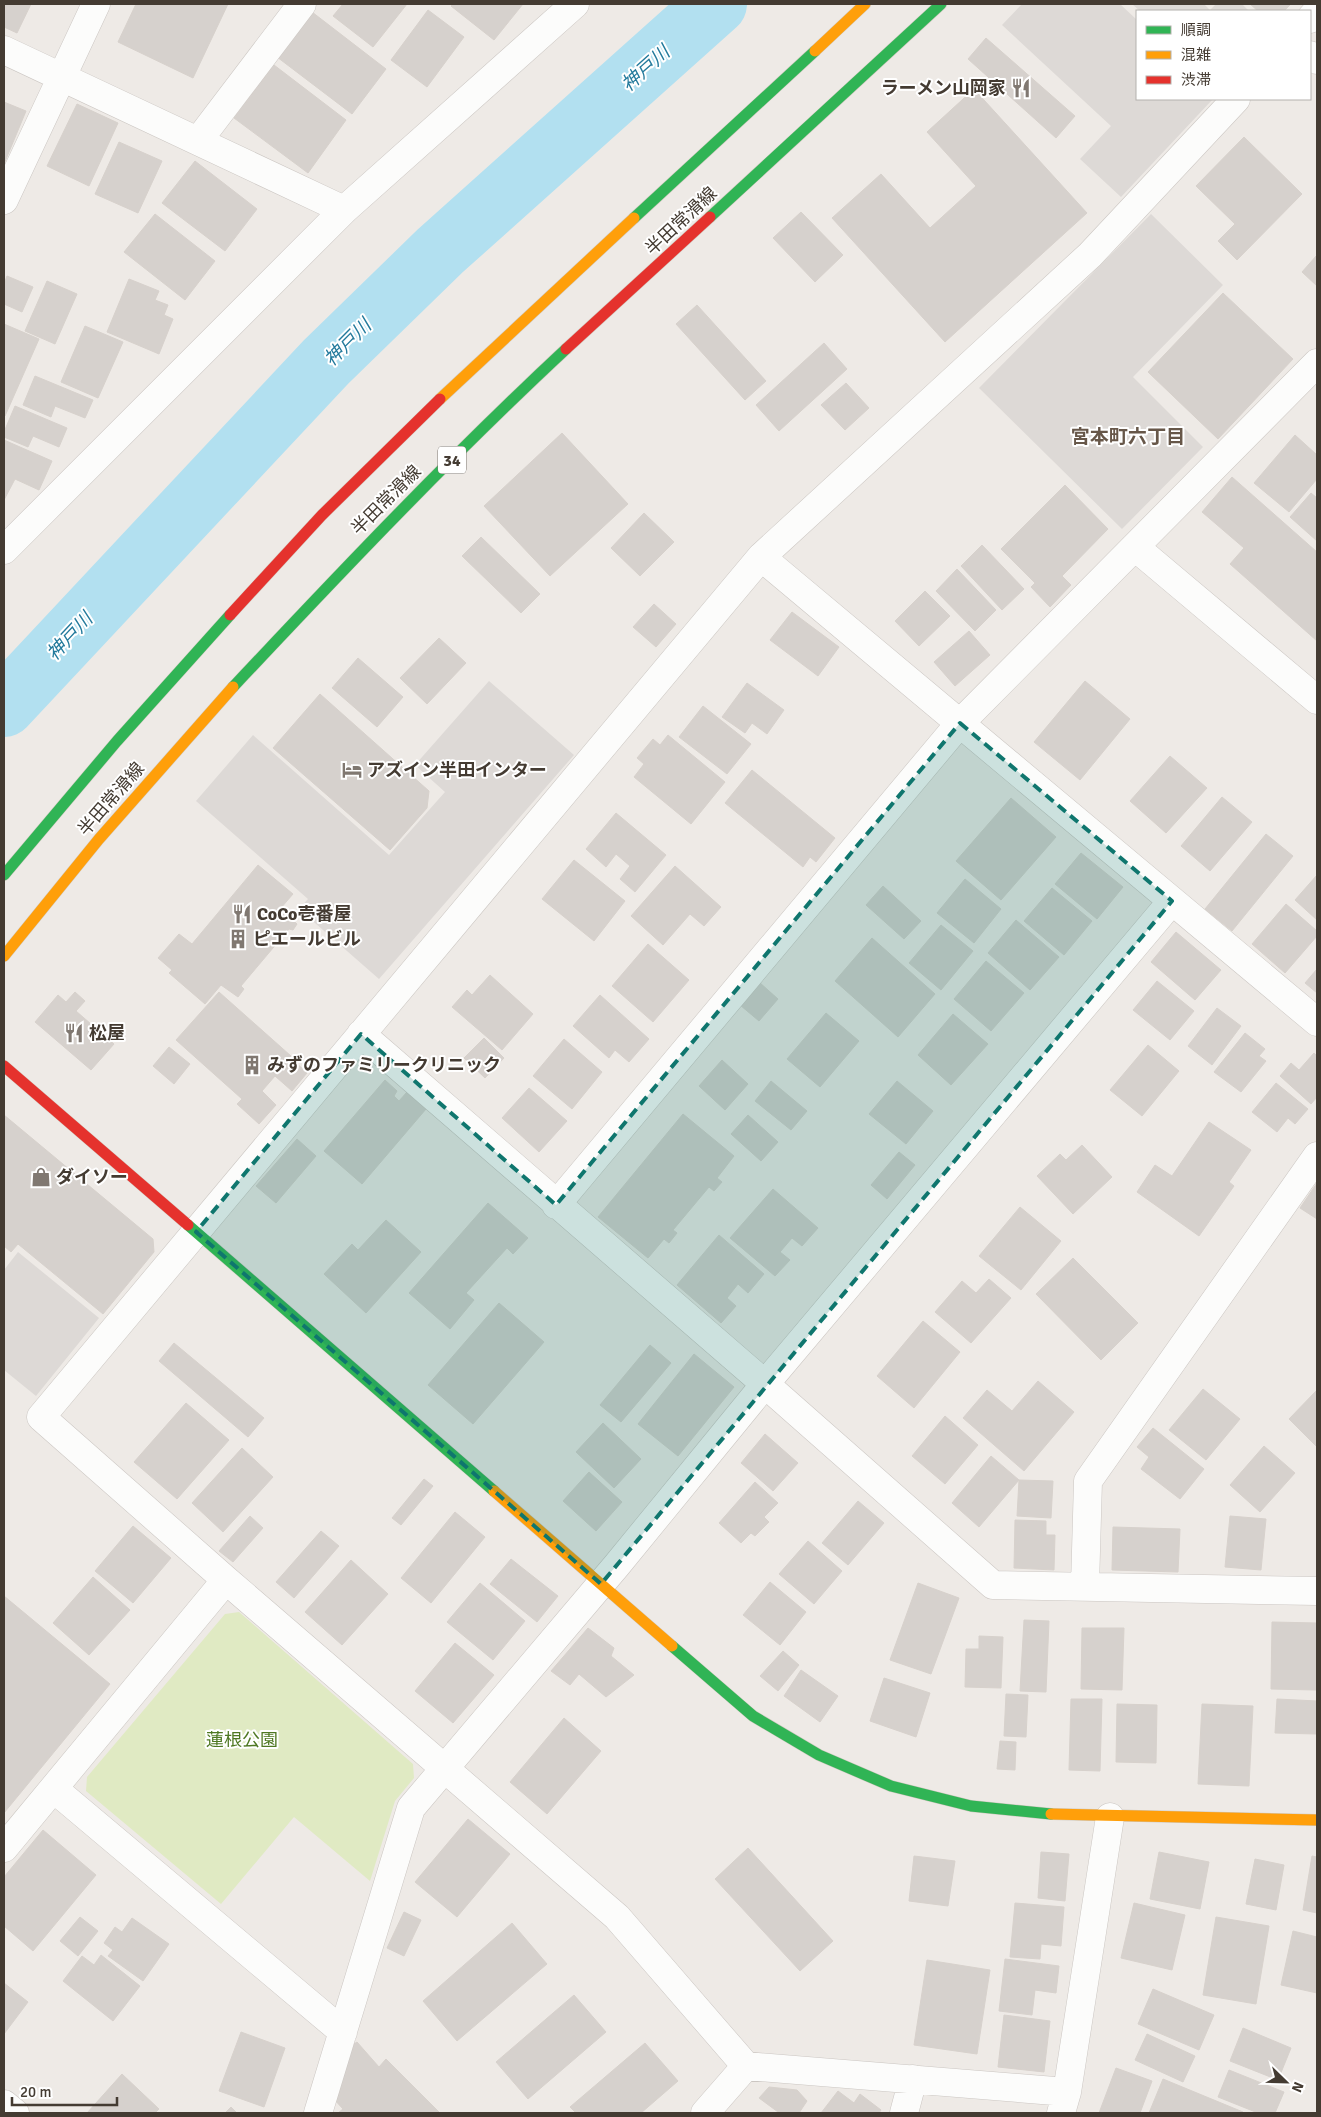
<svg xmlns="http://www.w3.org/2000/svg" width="1321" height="2117" font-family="Signika,'Noto Sans JP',sans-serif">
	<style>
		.green { fill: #e0eac3 }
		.parking { fill: #ddd9d6 }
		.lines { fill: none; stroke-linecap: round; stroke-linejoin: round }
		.river { stroke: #b2e0f0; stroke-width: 62 }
		.building { fill: #d6d1cd; stroke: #d7d1cc }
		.street-casing { stroke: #cbc6c2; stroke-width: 29 }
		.fast-casing { stroke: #cfc8be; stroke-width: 12 }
		.slow-casing { stroke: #cfc8be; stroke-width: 12 }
		.jam-casing { stroke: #cfc8be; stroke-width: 12 }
		.street { stroke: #fcfcfb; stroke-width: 28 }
		.fast { stroke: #30b455; stroke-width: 11 }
		.slow { stroke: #ff9f0a; stroke-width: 11 }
		.jam { stroke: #e5322d; stroke-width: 11 }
		.marked { fill: #0f766e; fill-opacity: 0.2; stroke: #0f766e; stroke-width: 4; stroke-dasharray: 10 6; stroke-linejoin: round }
		.labels { text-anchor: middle; stroke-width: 4; stroke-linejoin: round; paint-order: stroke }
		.shield { fill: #fff; stroke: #7c7670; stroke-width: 1 }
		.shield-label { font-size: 16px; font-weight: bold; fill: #443b32 }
		.poi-label { font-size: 18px; font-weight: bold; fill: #443b32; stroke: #fff; text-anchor: start }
		.street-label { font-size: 18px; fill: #443b32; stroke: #fff }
		.park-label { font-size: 18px; fill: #4f7823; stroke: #fff }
		.water-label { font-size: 19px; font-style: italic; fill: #237a9c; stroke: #fff }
		.neighbourhood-label { font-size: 19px; font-weight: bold; fill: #675749; stroke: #fff }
	</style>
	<rect width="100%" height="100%" fill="#eeeae6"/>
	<path class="green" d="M239,1612L413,1764L414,1778L395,1801L370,1881L294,1817L221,1904L86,1791L87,1777L225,1614Z"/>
	<path class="parking" d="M1022,4H1120L1137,20V99H1213L1121,197L1080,159L1111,126L1002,25Z
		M1132,4H1204L1210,10L1216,4H1242L1249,11H1140Z
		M1151,214L1223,285L1133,377L1203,447L1122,529L979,388Z
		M489,681L574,755L379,979L299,909L308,899L196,801L253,735L389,855L445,792L415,765Z
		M18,1252L99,1318L36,1396L4,1370V1270Z"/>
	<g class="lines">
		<path class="river" d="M4,706L326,362L440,251L716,4"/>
	</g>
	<path class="building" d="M4,4H31L17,33L4,27Z
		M136,4H228L193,78L118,42Z
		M343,4H407L373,47L333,16Z
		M453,4H523L494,40L451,6Z
		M1250,4H1291L1284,11H1258Z
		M428,10L464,37L427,87L391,60Z
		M312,12L386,69L352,114L277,57Z
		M986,38L1075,116L1056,138L968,59Z
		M274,65L346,120L308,173L234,118Z
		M974,89L1087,213L945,342L832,218L881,174L930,228L976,186L927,132Z
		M4,102L26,111L4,164Z
		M77,104L118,123L89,186L47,166Z
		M1244,137L1302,194L1237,260L1218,241L1235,224L1196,186Z
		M119,142L162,161L138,213L95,194Z
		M195,161L257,209L225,251L162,203Z
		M801,212L843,255L815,282L773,238Z
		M155,214L215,261L185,300L124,252Z
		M1317,255V286L1302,272Z
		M7,276L33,287L22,312L4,304V284Z
		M129,279L159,291L155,300L168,305L164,315L173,319L159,354L107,332Z
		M47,281L77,294L55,344L25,331Z
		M1223,293L1293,359L1218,439L1148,372Z
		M697,305L766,381L745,400L676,324Z
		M4,324L39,339L5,416L4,415Z
		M85,326L123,342L98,398L61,382Z
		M824,343L847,369L779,431L756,405Z
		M35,376L93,400L85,418L55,406L51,417L23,405Z
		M846,383L869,408L845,430L821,405Z
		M15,406L67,428L59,447L33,436L28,447L4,437V432Z
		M562,433L628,504L550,576L484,506Z
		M1295,435L1317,455V479L1289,512L1254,483Z
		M4,440L52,461L39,490L15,479L4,500Z
		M1232,477L1317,552V641L1230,564L1244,548L1202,512Z
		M1065,485L1108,529L1062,576L1071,585L1050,607L1031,587L1035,583L1001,549Z
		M1311,493L1317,498V541L1290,517Z
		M644,513L674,542L640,576L611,548Z
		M481,537L540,594L521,613L462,556Z
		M982,545L1024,589L1002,610L961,566Z
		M957,569L996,610L975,631L936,591Z
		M925,591L950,616L919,646L895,621Z
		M654,604L676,624L656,647L633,627Z
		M792,612L839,647L818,676L770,640Z
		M969,631L990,655L955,686L934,662Z
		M439,638L466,663L427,704L400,678Z
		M358,658L403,697L377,727L332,688Z
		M1085,681L1130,719L1080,780L1034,742Z
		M747,683L784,710L767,734L752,723L745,733L722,717Z
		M320,694L429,791L427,808L390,850L273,748Z
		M703,706L751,744L727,774L679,737Z
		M668,735L725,782L691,824L634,777L644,764L637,758L653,739L660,745Z
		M1170,756L1207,788L1166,833L1130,801Z
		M752,770L835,838L816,862L810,857L803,867L725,803Z
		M1222,797L1252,822L1210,871L1181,846Z
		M1011,798L1056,837L1001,900L956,861Z
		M616,813L666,855L635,892L620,879L630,866L616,854L606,867L586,849Z
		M1266,834L1293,856L1232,931L1205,909Z
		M1081,853L1123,887L1097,919L1055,884Z
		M574,860L625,901L594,941L542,899Z
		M258,865L293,894L280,909L297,924L293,930L289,929L241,986L244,989L238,997L221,985L205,1004L169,973L172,970L158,958L179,934L192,944Z
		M675,866L721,907L704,926L690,914L663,945L631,916Z
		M1317,875V920L1295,900Z
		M965,879L1001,909L974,943L937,913Z
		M883,886L921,921L904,939L866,905Z
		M1052,888L1092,921L1064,955L1024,921Z
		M1286,904L1317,931V936L1285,973L1252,944Z
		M1016,920L1059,957L1030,990L988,953Z
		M941,925L973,951L941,990L909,963Z
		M1176,932L1221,970L1195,1000L1151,962Z
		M872,938L935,994L898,1037L835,981Z
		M648,944L689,980L653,1022L612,986Z
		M986,961L1024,993L991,1031L954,999Z
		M1317,969V993L1305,983Z
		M490,975L533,1014L502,1050L452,1007L467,990L472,995Z
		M1157,981L1194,1011L1170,1040L1133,1010Z
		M759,982L778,999L759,1021L740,1005Z
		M75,992L85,1001L76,1011L114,1044L91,1070L35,1022L58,995L66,1002Z
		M219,992L291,1056L290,1057L307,1073L292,1091L275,1076L262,1091L276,1105L259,1124L237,1104L242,1099L176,1040Z
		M600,995L649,1039L629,1062L615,1050L609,1058L573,1026Z
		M1217,1008L1241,1026L1212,1065L1188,1046Z
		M826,1013L859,1041L820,1087L787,1059Z
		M953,1014L988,1044L951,1085L918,1055Z
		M1245,1033L1265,1049L1259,1056L1266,1061L1241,1092L1214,1072Z
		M484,1038L504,1058L485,1078L464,1058Z
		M564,1039L602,1072L572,1109L533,1076Z
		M1148,1045L1179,1071L1142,1116L1110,1090Z
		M169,1047L190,1064L174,1084L153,1066Z
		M1314,1053L1317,1056V1097L1311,1104L1280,1076L1291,1063L1299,1070Z
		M722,1060L748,1084L725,1110L699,1086Z
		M385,1080L397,1091L394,1096L399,1101L407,1092L426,1109L362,1184L324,1151Z
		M771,1081L807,1111L791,1130L755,1101Z
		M897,1081L933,1111L906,1144L869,1114Z
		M1276,1083L1308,1109L1295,1124L1288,1118L1277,1132L1252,1112Z
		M529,1088L567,1121L539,1152L502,1118Z
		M683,1114L734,1156L717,1178L722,1182L714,1191L709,1187L673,1230L677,1233L669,1243L664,1239L648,1258L598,1217Z
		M4,1115L153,1239L154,1252L103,1314L18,1244L11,1252L4,1246Z
		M748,1115L778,1142L761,1161L731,1134Z
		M1209,1122L1251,1150L1229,1182L1234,1186L1199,1236L1137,1192L1155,1165L1172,1176Z
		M297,1139L316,1156L276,1203L256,1186Z
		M1082,1145L1112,1177L1073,1214L1037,1176L1060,1154L1066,1160Z
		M899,1152L915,1165L887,1199L871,1185Z
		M1317,1183V1219L1300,1208Z
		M773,1189L818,1228L802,1246L792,1238L780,1252L790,1260L775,1276L730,1238Z
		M488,1203L528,1238L513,1254L507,1248L466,1293L474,1300L450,1329L409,1293Z
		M1020,1207L1061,1241L1021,1290L979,1256Z
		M386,1220L421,1252L366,1313L324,1274L352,1244L358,1250Z
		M719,1235L764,1274L748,1293L738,1284L727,1298L736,1306L721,1323L677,1285Z
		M1073,1258L1138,1323L1101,1360L1036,1294Z
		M989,1279L1011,1298L971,1343L935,1312L962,1281L976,1293Z
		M499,1303L544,1342L473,1424L428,1385Z
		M923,1321L960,1352L914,1408L877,1376Z
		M174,1343L264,1418L248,1437L159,1361Z
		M650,1345L671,1363L621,1422L600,1405Z
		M694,1354L734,1387L678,1456L638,1424Z
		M1038,1381L1074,1412L1024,1471L963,1418L987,1390L1012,1411Z
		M1203,1389L1240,1419L1206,1460L1169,1430Z
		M1317,1390V1447L1289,1419Z
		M186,1403L229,1440L177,1499L134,1462Z
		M945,1416L978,1445L945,1484L912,1456Z
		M603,1423L641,1459L614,1488L576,1452Z
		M1153,1428L1204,1469L1180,1499L1141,1469L1149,1457L1137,1447Z
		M765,1434L798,1463L773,1491L741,1463Z
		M1264,1446L1295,1473L1260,1512L1230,1485Z
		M242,1448L273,1477L223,1532L192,1503Z
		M991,1456L1019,1480L979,1527L952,1503Z
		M589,1472L622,1502L596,1531L563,1501Z
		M424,1479L433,1486L401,1525L392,1518Z
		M1019,1480L1053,1481L1051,1518L1017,1516Z
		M755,1482L778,1503L764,1517L769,1522L755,1536L751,1533L741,1543L719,1523Z
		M858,1501L884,1523L848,1565L822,1543Z
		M455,1512L485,1537L431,1603L401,1578Z
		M250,1516L263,1528L233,1562L219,1551Z
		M1230,1516L1266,1519L1261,1570L1225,1567Z
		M1015,1520L1046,1521V1535H1055L1054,1570L1014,1568Z
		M133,1526L171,1558L133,1603L95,1571Z
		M1113,1527L1180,1529L1178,1572L1112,1570Z
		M321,1531L339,1546L294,1598L276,1582Z
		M808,1541L842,1571L814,1604L779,1574Z
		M511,1559L558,1596L537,1622L490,1584Z
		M351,1560L388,1594L342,1645L305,1612Z
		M93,1577L130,1610L89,1655L53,1623Z
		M770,1582L806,1612L780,1645L743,1615Z
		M480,1583L525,1621L493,1660L447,1622Z
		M918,1583L959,1598L931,1674L890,1660Z
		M4,1596L110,1684L4,1813Z
		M1024,1620L1049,1621L1046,1692L1020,1691Z
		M1272,1622L1317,1623L1316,1690L1271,1689Z
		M588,1628L614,1648L611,1656L634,1675L606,1697L579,1674L570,1685L551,1671Z
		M1082,1628H1124L1122,1690L1081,1689Z
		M979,1636L1003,1637L1001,1688L965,1687L966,1649H979Z
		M455,1643L494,1675L453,1723L415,1691Z
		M783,1651L799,1665L778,1691L760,1676Z
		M801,1670L838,1696L820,1722L784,1696Z
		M884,1678L930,1693L916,1737L870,1721Z
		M1006,1694L1028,1695L1026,1737L1004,1736Z
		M1071,1699H1102L1100,1771L1069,1770Z
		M1277,1699L1317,1701V1734L1275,1733Z
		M1117,1704L1157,1705L1156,1763L1116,1762Z
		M1202,1704L1253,1706L1249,1786L1198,1784Z
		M564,1718L601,1751L547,1814L510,1782Z
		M1000,1741L1016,1742L1015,1770L997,1769Z
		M468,1819L510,1854L457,1917L415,1882Z
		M43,1830L96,1875L33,1951L4,1926V1877Z
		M748,1848L833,1941L800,1971L715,1879Z
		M1041,1852L1069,1854L1065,1901L1038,1898Z
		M1159,1852L1209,1862L1200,1909L1150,1899Z
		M914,1856L955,1861L948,1906L909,1901Z
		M1312,1856L1317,1857V1913L1303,1910Z
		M1255,1859L1284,1865L1276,1910L1246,1904Z
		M1015,1903L1064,1907L1061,1946L1041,1944L1040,1959L1010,1957Z
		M1134,1903L1185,1915L1172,1970L1121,1958Z
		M404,1912L421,1920L404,1956L387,1948Z
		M80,1917L98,1931L78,1956L60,1941Z
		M1216,1917L1269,1926L1256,2004L1203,1995Z
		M132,1918L169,1944L143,1981L108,1956L113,1950L104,1943L115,1927L122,1932Z
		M512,1923L547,1964L457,2041L423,2001Z
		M1293,1931L1317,1937V1993L1281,1985Z
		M101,1955L140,1986L113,2021L63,1981L82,1956L94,1965Z
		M1005,1959L1059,1966L1056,1993L1035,1990L1032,2015L999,2011Z
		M927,1960L990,1970L977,2054L914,2045Z
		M4,1983L28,2002L4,2034Z
		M1153,1989L1214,2015L1199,2050L1138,2024Z
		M574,1995L606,2032L528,2099L496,2062Z
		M1004,2015L1050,2021L1044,2072L998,2067Z
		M1243,2028L1291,2048L1278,2080L1230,2061Z
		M241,2032L285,2048L264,2107L219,2091Z
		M1147,2034L1195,2056L1183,2082L1135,2060Z
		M357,2042L379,2067L386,2059L440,2113H338L343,2109L333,2098L351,2046Z
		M645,2043L678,2081L641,2113H576L570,2107Z
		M1116,2068L1152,2081L1140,2113H1099Z
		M1229,2070L1284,2092L1275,2113H1258L1218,2097Z
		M122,2074L159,2109L155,2113H87Z
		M1163,2079L1243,2112V2113H1149Z
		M769,2087L797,2090L807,2101L799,2113L778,2112L759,2098Z
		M838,2091L854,2103L860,2094L881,2110L879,2113H821Z
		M231,2107L237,2113H225Z"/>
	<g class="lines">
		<defs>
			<path id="street" d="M1310,19L1317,11
				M4,50L344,210
				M1310,55L1317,60
				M198,141L302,4
				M4,200L96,4
				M1135,547L1317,700
				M4,550L344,210L575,4
				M761,557L1317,1022
				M361,1034L765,1384L993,1585L1317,1591
				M556,1205L960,723L1317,363
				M1085,1586L1088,1481L1317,1156
				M54,1789L343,2032
				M4,1848L226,1580
				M746,2066L617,1917L226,1580L41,1417L761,557L1090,255L1236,99
				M4,2104L15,2113
				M318,2113L411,1808L617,1565L765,1384L1172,901
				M705,2113L746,2066L1067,2092
				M904,2113L913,2079
				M1061,2113L1067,2092L1110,1817"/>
			<path id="fast" d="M710,217L941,4
				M634,218L815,51
				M233,687C341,572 450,457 566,349
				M4,875L117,741L230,615
				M188,1225L494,1491
				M672,1646L753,1716L819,1755L891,1786L971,1806L1051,1814"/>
			<path id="slow" d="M815,51L865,4
				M440,399L634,218
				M4,956L99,839L233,687
				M494,1491L672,1646
				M1051,1814L1317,1820"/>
			<path id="jam" d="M566,349L710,217
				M230,615L322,515L440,399
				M4,1066L188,1225"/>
		</defs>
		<use href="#street" class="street-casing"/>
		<use href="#fast" class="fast-casing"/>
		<use href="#slow" class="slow-casing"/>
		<use href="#jam" class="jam-casing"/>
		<use href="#street" class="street"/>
		<use href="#fast" class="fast"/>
		<use href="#slow" class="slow"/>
		<use href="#jam" class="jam"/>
	</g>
	<path class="marked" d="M960,723L1172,901L601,1584L196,1232L361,1034L556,1205Z"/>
	<defs>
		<symbol id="restaurant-bare" viewBox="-9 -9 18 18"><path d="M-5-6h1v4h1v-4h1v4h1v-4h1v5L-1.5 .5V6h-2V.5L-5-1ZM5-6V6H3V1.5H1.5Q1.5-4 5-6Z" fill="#807871" stroke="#fff" stroke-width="2.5" paint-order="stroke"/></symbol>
		<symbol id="hotel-bare" viewBox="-9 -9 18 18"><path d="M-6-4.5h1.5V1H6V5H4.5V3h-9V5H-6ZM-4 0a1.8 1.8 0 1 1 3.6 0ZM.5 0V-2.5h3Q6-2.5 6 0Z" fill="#807871" stroke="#fff" stroke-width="2.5" paint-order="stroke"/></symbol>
		<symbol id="building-bare" viewBox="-9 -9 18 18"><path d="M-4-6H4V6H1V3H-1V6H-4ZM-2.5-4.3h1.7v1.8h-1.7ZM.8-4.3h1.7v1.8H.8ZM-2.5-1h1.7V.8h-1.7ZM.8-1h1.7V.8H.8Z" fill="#807871" stroke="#fff" stroke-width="2.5" paint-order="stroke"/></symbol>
		<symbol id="shop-bare" viewBox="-9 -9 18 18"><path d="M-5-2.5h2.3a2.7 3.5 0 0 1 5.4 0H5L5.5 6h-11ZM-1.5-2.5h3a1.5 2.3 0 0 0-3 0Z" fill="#807871" stroke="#fff" stroke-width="2.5" paint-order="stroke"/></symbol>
	</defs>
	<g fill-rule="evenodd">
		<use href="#restaurant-bare" x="1007" y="74" width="28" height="28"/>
		<use href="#hotel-bare" x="338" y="756" width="28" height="28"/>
		<use href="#restaurant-bare" x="228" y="900" width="28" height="28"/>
		<use href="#building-bare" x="224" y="925" width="28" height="28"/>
		<use href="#restaurant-bare" x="60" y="1019" width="28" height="28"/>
		<use href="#building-bare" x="238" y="1051" width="28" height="28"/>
		<use href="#shop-bare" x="27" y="1163" width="28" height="28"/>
	</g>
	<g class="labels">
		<rect class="shield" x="438" y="446.5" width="28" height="27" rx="4"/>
		<g class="shield-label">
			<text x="452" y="466">34</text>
		</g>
		<g class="poi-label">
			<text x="1006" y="94" text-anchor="end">ラーメン山岡家</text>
			<text x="367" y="776">アズイン半田インター</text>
			<text x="257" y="920">CoCo壱番屋</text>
			<text x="253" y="945">ピエールビル</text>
			<text x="89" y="1039">松屋</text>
			<text x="267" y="1071">みずのファミリークリニック</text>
			<text x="56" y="1183">ダイソー</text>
		</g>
		<g class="street-label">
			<text transform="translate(681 221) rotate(-43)" y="6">半田常滑線</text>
			<text transform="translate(386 500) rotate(-45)" y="6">半田常滑線</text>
			<text transform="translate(111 799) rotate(-49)" y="6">半田常滑線</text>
		</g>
		<g class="park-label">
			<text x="242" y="1746">蓮根公園</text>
		</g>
		<g class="water-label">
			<text transform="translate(645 68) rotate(-42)" y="7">神戸川</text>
			<text transform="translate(347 342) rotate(-45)" y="7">神戸川</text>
			<text transform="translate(69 636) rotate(-47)" y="7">神戸川</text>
		</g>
		<g class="neighbourhood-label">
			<text x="1128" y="443">宮本町六丁目</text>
		</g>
	</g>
	<rect width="1321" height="2117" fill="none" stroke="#443b32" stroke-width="10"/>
	<rect x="1136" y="10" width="175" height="90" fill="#ffffff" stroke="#b4b1ad"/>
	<rect x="1146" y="26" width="25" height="8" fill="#30b455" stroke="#b4b1ad"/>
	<text x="1181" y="35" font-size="15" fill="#443b32">順調</text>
	<rect x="1146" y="51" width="25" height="8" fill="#ff9f0a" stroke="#b4b1ad"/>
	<text x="1181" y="60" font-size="15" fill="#443b32">混雑</text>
	<rect x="1146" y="76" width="25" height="8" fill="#e5322d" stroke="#b4b1ad"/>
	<text x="1181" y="85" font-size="15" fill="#443b32">渋滞</text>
	<g transform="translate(1286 2082) rotate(113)" stroke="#ffffff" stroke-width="4" paint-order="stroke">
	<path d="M0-4L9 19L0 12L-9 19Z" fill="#443b32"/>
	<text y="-8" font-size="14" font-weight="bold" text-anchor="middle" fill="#443b32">N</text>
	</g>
	<path d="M12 2097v8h105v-8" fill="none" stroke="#443b32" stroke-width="2.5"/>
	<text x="20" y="2097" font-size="15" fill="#443b32" stroke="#ffffff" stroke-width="4" paint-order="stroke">20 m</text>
</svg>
